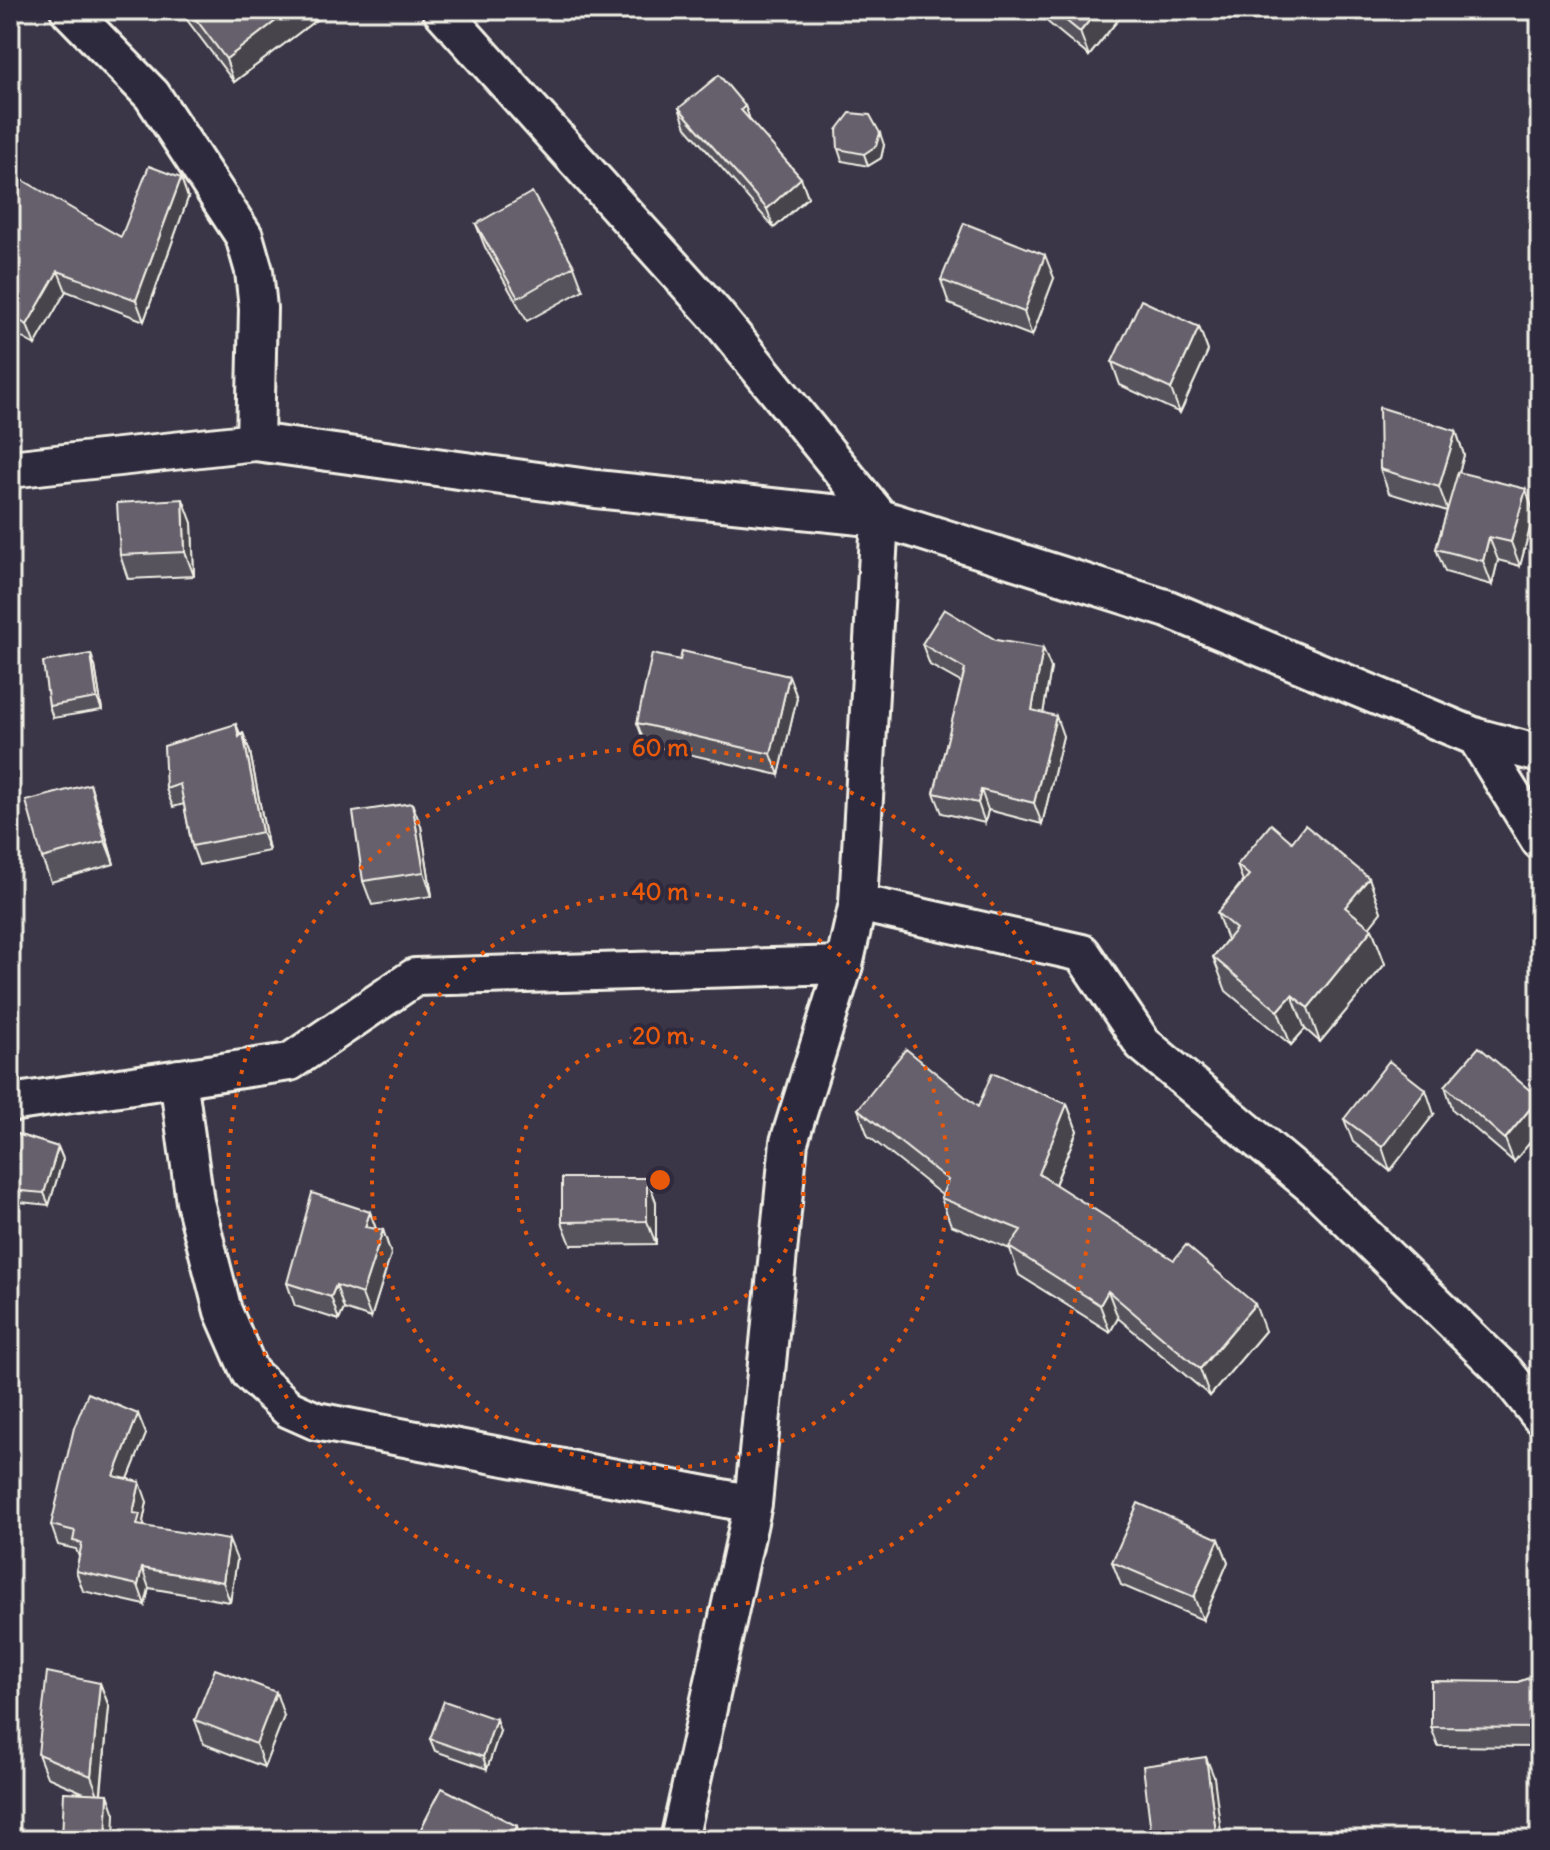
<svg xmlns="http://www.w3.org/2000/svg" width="1550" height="1850" font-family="Delius,sans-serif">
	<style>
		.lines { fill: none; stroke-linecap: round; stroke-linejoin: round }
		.minor-casing { stroke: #f4f1e8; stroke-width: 42 }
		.minor { stroke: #2f2a3d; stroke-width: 36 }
		.wall { fill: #57535d; stroke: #f4f1e8; stroke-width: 2 }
		.shaded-wall { fill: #47444c; stroke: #f4f1e8; stroke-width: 2 }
		.building { fill: #65616c; stroke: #f4f1e8; stroke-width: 2 }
		.ring { fill: none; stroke: #e8590c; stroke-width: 4; stroke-dasharray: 4 8 }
		.centre { fill: #e8590c; stroke: #2f2a3d; stroke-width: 4 }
		.ring-label { font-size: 24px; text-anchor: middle; font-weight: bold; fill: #e8590c; stroke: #2f2a3d; stroke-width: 8; stroke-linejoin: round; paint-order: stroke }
	</style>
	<rect width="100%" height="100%" fill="#3b3647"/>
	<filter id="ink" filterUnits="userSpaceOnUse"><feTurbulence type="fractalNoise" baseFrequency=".0125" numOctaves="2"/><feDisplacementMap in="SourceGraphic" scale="16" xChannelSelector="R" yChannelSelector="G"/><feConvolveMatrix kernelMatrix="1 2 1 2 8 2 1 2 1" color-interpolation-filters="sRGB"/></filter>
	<g filter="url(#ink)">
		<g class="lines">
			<defs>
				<path id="minor" d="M69,10L152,95L244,236L254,271L258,308L255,442
					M441,10L715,314L880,518L858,903L844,965L789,1142L753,1504L679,1840
					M10,469L255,442L596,489L880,518L1168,609L1476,737L1540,754
					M1476,737L1540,841
					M858,903L1082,953L1143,1044L1321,1193L1505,1372L1540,1416
					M178,1078L195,1202L223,1311L250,1373L289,1409L316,1421L753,1504
					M10,1103L290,1062L415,977L844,965"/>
			</defs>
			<use href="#minor" class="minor-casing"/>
			<use href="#minor" class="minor"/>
		</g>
		<path class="wall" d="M182,10H329L234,82L184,16Z
			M1037,10H1126L1089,56L1039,15Z
			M745,106L750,121L801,178L808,197L774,228L686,127L679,108Z
			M884,145L881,158L868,166L842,161L838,149Z
			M10,198L121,237L188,198L144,321L66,291L35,345L10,331Z
			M476,224L574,266L583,290L527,321L485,247Z
			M1054,278L1032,336L949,304L941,280Z
			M1199,327L1208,351L1180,413L1120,385L1112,362Z
			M1456,431L1464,455L1459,472L1534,513L1520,566L1498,560L1492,585L1445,572L1436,549L1447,511L1389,493L1380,469Z
			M192,523L194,576L128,579L120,555Z
			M996,640L1051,668L1043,713L1063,736L1042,824L988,810L985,823L942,813L934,793L962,683L930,665L922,644Z
			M680,660L789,676L797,698L779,775L645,744L637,723Z
			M95,666L102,710L53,718L49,706Z
			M236,724L241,736L243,733L250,752L269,851L199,865L192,846L184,804L173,807L166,789Z
			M98,808L114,864L51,882L42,858Z
			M421,826L432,896L372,905L363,881Z
			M1292,842L1369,878L1381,912L1369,927L1372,929L1385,964L1320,1042L1305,1029L1291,1045L1226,991L1213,957L1227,940L1217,913L1243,881L1237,865Z
			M1445,1086L1539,1098L1540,1102V1130L1514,1162L1453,1110Z
			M1067,1104L1077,1131L1055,1185L1265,1331L1210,1396L1118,1318L1110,1332L1019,1275L1010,1249L951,1225L941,1198L942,1195L868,1136L858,1109Z
			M1434,1114L1390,1171L1353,1142L1344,1119Z
			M10,1132L58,1147L63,1159L49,1205L10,1201Z
			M647,1178L656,1202V1244L571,1245L562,1222Z
			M370,1212L376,1229L383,1230L391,1254L371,1318L344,1309L339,1320L295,1306L287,1283Z
			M138,1414L146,1434L128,1479L147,1502L143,1521L144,1526L237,1560L230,1602L149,1588L145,1605L83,1591L76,1571L79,1557L76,1549L58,1545L51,1525Z
			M1219,1539L1228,1562L1203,1620L1121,1585L1112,1562Z
			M1540,1674V1747L1438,1746L1431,1727L1518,1682Z
			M100,1683L109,1707L101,1794L115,1814L84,1793L47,1777L38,1754Z
			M284,1716L264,1767L204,1744L195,1720Z
			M500,1731L487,1769L435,1751L430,1739Z"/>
		<path class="shaded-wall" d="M290,10H329L234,82L226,59Z
			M1098,10H1126L1089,56L1080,32Z
			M745,106L752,125L741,110Z
			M880,133L884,145L881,158L868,166L864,154Z
			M181,178L188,198L144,321L136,300Z
			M801,178L808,197L774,228L767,209Z
			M1045,255L1054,278L1032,336L1024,312Z
			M58,271L66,291L35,345L27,325Z
			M1199,327L1208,351L1180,413L1171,389Z
			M1456,431L1464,455L1448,511L1439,487Z
			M1526,489L1534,513L1520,566L1511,542Z
			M183,499L192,523L194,576L185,552Z
			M1489,537L1498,560L1492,585L1483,561Z
			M1043,648L1051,668L1040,731L1032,710Z
			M91,654L95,666L102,710L97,698Z
			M789,676L797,698L779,775L771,754Z
			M1056,716L1063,736L1042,824L1034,803Z
			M243,733L250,752L269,851L262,832Z
			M90,784L98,808L114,864L105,841Z
			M981,790L988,810L985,823L978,803Z
			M412,803L421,826L432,896L424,872Z
			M1369,878L1381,912L1358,941L1345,907Z
			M1372,929L1385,964L1320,1042L1308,1008Z
			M1292,995L1305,1029L1291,1045L1278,1011Z
			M1426,1090L1434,1114L1390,1171L1382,1147Z
			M1539,1098L1540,1102V1130L1514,1162L1505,1139Z
			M1067,1104L1077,1131L1048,1201L1039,1174Z
			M58,1147L63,1159L49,1205L44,1193Z
			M647,1178L656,1202V1244L647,1221Z
			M370,1212L378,1235L365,1227Z
			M383,1230L391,1254L371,1318L362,1294Z
			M10,1264L14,1275L10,1288Z
			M336,1285L344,1309L339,1320L331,1297Z
			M1108,1291L1118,1318L1110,1332L1100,1305Z
			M1255,1304L1265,1331L1210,1396L1200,1369Z
			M138,1414L146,1434L121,1496L114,1476Z
			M140,1482L147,1502L143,1521L147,1534L145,1545L133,1513Z
			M1219,1539L1228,1562L1203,1620L1194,1597Z
			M229,1540L237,1560L230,1602L223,1582Z
			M142,1568L149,1588L145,1605L138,1585Z
			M100,1683L109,1707L100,1800L91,1776Z
			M276,1692L284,1716L264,1767L256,1744Z
			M496,1719L500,1731L487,1769L483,1757Z
			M1206,1757L1214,1777L1222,1840L1216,1833Z
			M108,1794L115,1814L114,1840H106Z
			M517,1826L522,1840H510Z"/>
		<path class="building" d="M189,10H290L226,59Z
			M1053,10H1098L1080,32Z
			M719,75L745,106L741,110L801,178L767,209L679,108Z
			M850,113L870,115L880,133L876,146L864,154L838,149L837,130Z
			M149,166L181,178L136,300L58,271L27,325L10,315V198L21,179L121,237Z
			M532,192L574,266L518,298L476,224Z
			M964,223L1045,255L1024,312L941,280Z
			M1141,300L1199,327L1171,389L1112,362Z
			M1379,407L1456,431L1439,487L1380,469Z
			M1458,472L1526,489L1511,542L1489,537L1483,561L1436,549Z
			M183,499L185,552L120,555L117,503Z
			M944,609L996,640L1043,648L1032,710L1056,716L1034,803L981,790L978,803L934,793L965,669L922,644Z
			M682,651L789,676L771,754L637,723L652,654L680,660Z
			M91,654L97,698L49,706L43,662Z
			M236,724L239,737L243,733L262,832L192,846L180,784L166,789L164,746Z
			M90,784L105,841L42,858L26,801Z
			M412,803L424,872L363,881L353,812Z
			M1271,824L1292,842L1305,825L1369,878L1345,907L1372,929L1308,1008L1292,995L1278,1011L1213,957L1236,929L1217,913L1249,875L1237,865Z
			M1479,1047L1539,1098L1505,1139L1445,1086Z
			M906,1049L978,1107L992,1073L1067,1104L1039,1174L1174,1260L1186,1245L1255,1304L1200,1369L1108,1291L1100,1305L1009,1247L1021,1230L941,1198L948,1180L858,1109Z
			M1389,1061L1426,1090L1382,1147L1344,1119Z
			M10,1132L58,1147L44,1193L10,1190Z
			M562,1178H647V1221L562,1222Z
			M312,1193L370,1212L365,1227L383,1230L362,1294L336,1285L331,1297L287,1283Z
			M88,1393L138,1414L114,1476L140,1482L133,1513L140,1514L137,1525L229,1540L223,1582L142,1568L138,1585L76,1571L82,1543L73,1541L75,1531L51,1525L74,1428Z
			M1138,1503L1219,1539L1194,1597L1112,1562Z
			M215,1669L276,1692L256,1744L195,1720Z
			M47,1672L100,1683L91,1776L38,1754Z
			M1540,1674V1727L1537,1728L1431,1727V1681L1518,1682Z
			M444,1701L496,1719L483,1757L430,1739Z
			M1206,1757L1216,1833L1268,1840H1152L1143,1766Z
			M442,1788L517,1826L510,1840H415Z
			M64,1792L108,1794L106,1840H62Z"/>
	</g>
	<g class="ring">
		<circle cx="660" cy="1180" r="144"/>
		<circle cx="660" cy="1180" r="288"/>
		<circle cx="660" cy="1180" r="432"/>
	</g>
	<circle cx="660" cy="1180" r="12" class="centre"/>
	<g class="ring-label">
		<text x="660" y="756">60 m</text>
		<text x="660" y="900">40 m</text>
		<text x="660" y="1044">20 m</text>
	</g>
	<rect width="1550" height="1850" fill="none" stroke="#2f2a3d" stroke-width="40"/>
	<rect x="20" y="20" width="1510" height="1810" fill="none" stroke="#f4f1e8" stroke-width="3" filter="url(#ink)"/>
</svg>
